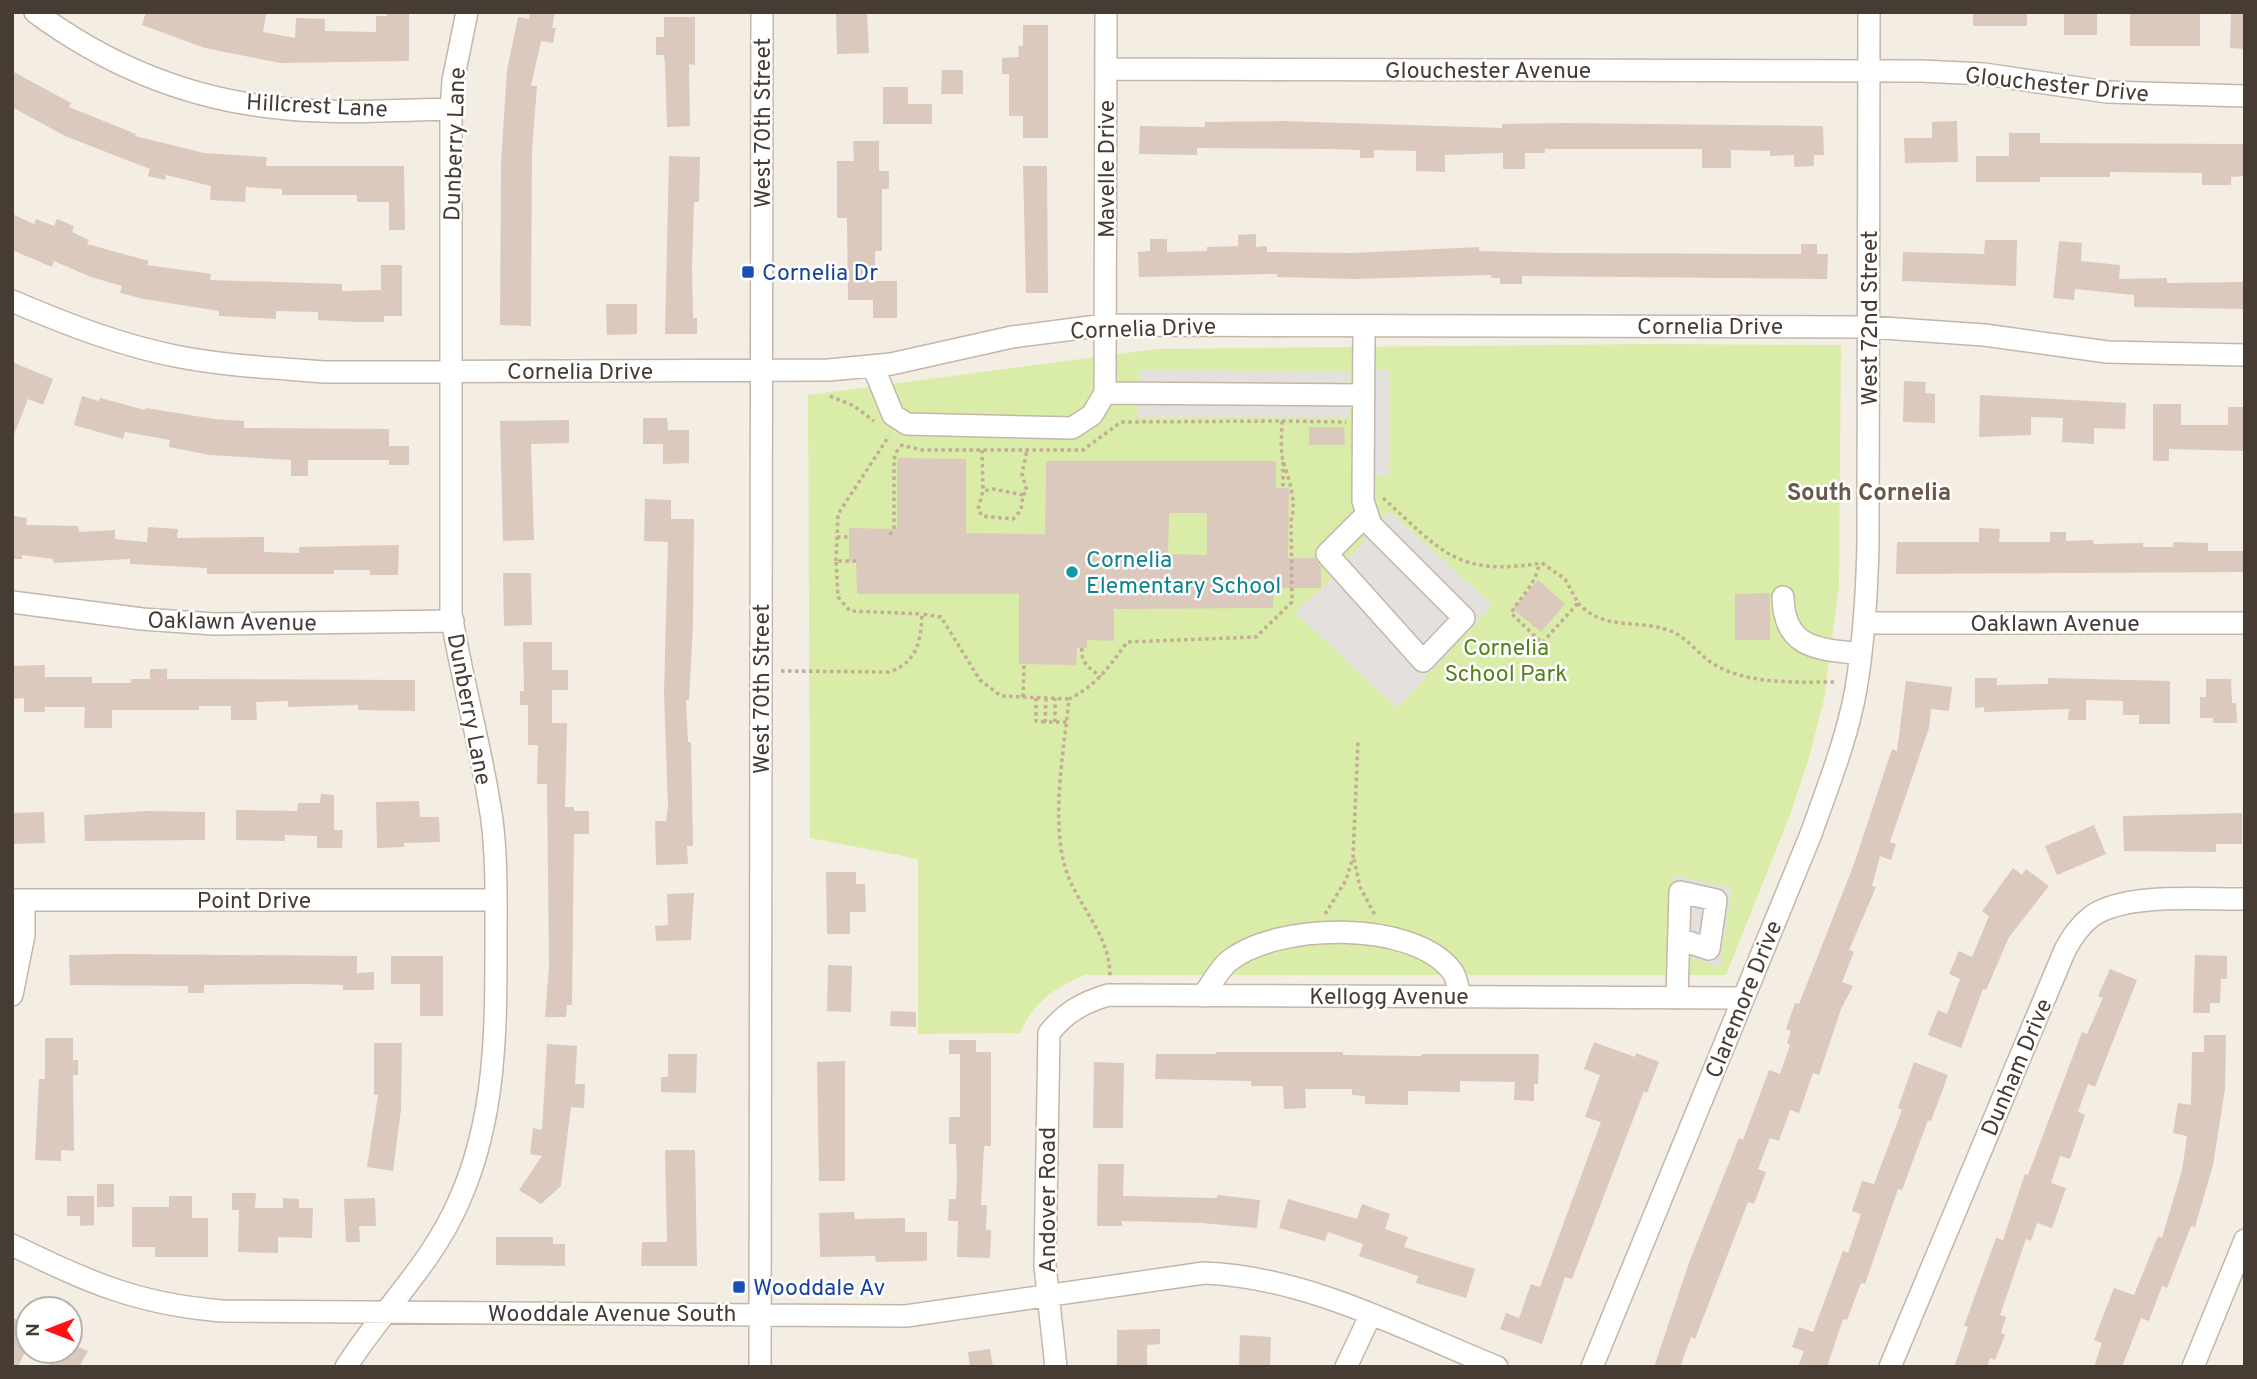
<svg xmlns="http://www.w3.org/2000/svg" width="2257" height="1379" font-family="Overpass,sans-serif">
	<style>
		.green { fill: #daeda8 }
		.parking { fill: #e4e0dd }
		.building { fill: #dac9bc; fill-rule: evenodd }
		.lines { fill: none; stroke-linecap: round; stroke-linejoin: round }
		.minor-casing { stroke: #c4b6a9; stroke-width: 24 }
		.path { stroke: #c4ac96; stroke-width: 3.5; stroke-dasharray: 3.5 3.5; stroke-linecap: butt }
		.minor { stroke: #fff; stroke-width: 21 }
		.transit-dot { fill: #1a4fb4; stroke: #fff; stroke-width: 2.5 }
		.culture-dot { fill: #0f9aa8; stroke: #fff; stroke-width: 2.5 }
		.labels { text-anchor: middle; stroke-width: 5; stroke-linejoin: round; paint-order: stroke }
		.street-label { font-size: 23px; fill: #473c33; stroke: #fff }
		.transit-label { font-size: 23px; fill: #164399; stroke: #fff; text-anchor: start }
		.culture-label { font-size: 23px; fill: #0d838f; stroke: #fff; text-anchor: start }
		.park-label { font-size: 23px; fill: #558020; stroke: #fff }
		.neighbourhood-label { font-size: 24px; font-weight: bold; fill: #6b5849; stroke: #fff }
	</style>
	<rect width="100%" height="100%" fill="#f4ede4"/>
	<path class="green" d="M1648,344L1841,345L1839,585L1824,699L1809,758L1790,815L1726,975H1085C1054,988 1034,1002 1020,1033L918,1034V859L810,838L808,395L1157,349Z"/>
	<path class="parking" d="M1375,369H1390V476L1375,475Z
		M1139,370L1350,371V417L1138,418Z
		M1389,511L1493,605L1397,708L1295,613L1332,578Z
		M1673,875L1732,888L1720,967L1671,951Z"/>
	<path class="building" d="M146,12H258L266,14L263,32L295,38L296,18L325,19V31L376,32V16H387V12H409V61L280,63L205,48L142,25Z
		M530,12H555L552,28H556L553,43L541,41L531,86H537L532,151L531,326L500,325L501,164L507,70L518,17L529,19Z
		M836,12H867L869,53L837,54Z
		M1973,12H2027V26H1973Z
		M2064,12H2097V35H2064Z
		M2130,12H2200V46H2130Z
		M2231,12H2245V49L2230,48Z
		M664,17H695V65L689,64L690,126L667,127L665,64L664,55H656V37H664Z
		M1023,25H1048V138H1023V116H1009V74H1002V58L1019,57L1018,46H1023Z
		M942,70H963V94H941Z
		M12,71L71,103L69,107L136,134L135,136L204,153L267,157L266,166H404L405,230H389V202H357V195H282V189L246,187L245,202L210,200L211,186L166,175L165,180L148,176L150,169L65,136L12,107Z
		M883,87H908V104H932V124H883Z
		M1282,121L1502,128V124L1564,123L1823,126L1824,155H1814V166L1794,167V155L1770,156V151L1731,150V168H1702V149H1545V153H1525V169H1503V153L1445,155V172L1416,171V151L1374,150V158H1360V150L1329,149L1197,148V155L1139,154L1140,126L1205,127V122Z
		M1957,121L1958,162L1905,163L1904,138H1932V122Z
		M2009,133H2040V143L2244,144L2245,176L2231,177V185H2202V173L2110,172V177H2040V182H1976V156H2009Z
		M853,141H879V171H889V189H882V251H875V281H897V318H873V300H848L847,218H837V161H854Z
		M669,156L700,157L699,202H694L692,268L693,318H697V334H665Z
		M1023,166H1047L1048,293H1026Z
		M12,214L34,224L36,219L54,226L57,219L74,226L72,232L89,240L87,244L149,261L147,265L211,274L210,280L342,284V291L381,290V265H402V316H384V322H355L318,320V312L276,311V319L219,316V311L144,299L120,293L122,286L91,277L54,261L52,267L12,250Z
		M1256,234V247L1267,246V252L1351,253L1479,247V251L1558,253L1801,254V244H1817V254H1828L1827,279L1522,276V284H1500V278H1491V275L1353,279L1277,277V274L1139,277L1138,252L1150,251V239H1167V252L1207,251V247L1238,246V235Z
		M1985,240H2017L2016,286L1902,281L1903,252L1984,254Z
		M2059,241L2082,243L2081,261L2120,265L2119,279L2167,278V283L2245,282V309L2134,307V295L2075,289L2074,300L2053,298Z
		M606,304H637V334L607,335Z
		M12,362L53,379L43,405L28,399L13,437Z
		M1904,381L1926,382L1925,393L1935,394V423L1903,422Z
		M1980,395L2126,403L2125,429L2094,428V444L2062,442L2063,418L2031,417V435L1979,437Z
		M82,396L99,401L100,398L145,410L146,408L214,419L244,421V428L389,429V446H409V465H389V460H308V476H291V460L209,455L169,447L170,440L125,432L123,439L74,425Z
		M2153,404H2181V425H2228V407H2245V451L2169,449V461H2153Z
		M643,418H667L668,430H689V463L663,464V444H643Z
		M569,420V443L531,444L534,540L503,541L500,421Z
		M1309,427H1344L1345,445H1309Z
		M897,458L966,459V533L1045,534L1046,461H1276V488H1289L1288,558H1315L1321,567V588H1274L1273,608L1114,609V641L1087,640V648H1077L1076,665L1019,664V594H857L856,561H849V528L897,529ZM1169,513H1207V555L1168,554Z
		M645,499L671,500V519H694L693,626L689,700H686L688,742H691L693,846H687L688,864L656,865L655,821H666L668,807L664,693L668,542L644,541Z
		M12,516L27,518L26,525L78,526L79,532L115,530V539L147,542L148,527L178,529L177,538L264,537V552L299,553V547L399,545L398,575H370V570H334V574H207V568L130,564V559L54,563L53,559L22,555V559H12Z
		M1979,528L2000,529L1999,542H2050V532H2066V541L2093,540L2094,544L2143,543V547H2173V542L2208,543V551H2245V572L1896,574L1897,542H1979Z
		M503,573H531L532,625L504,626Z
		M1538,580L1565,604L1541,632L1513,609Z
		M1770,593V640H1735V594Z
		M523,642H552V670H568V690H552V723H567L565,807H574V811H589V834H574L572,1005H567L566,1017H545L549,967L547,784H537L538,745H528V705H520V691H524Z
		M45,665V677H92V683H131V679H150V669H167V679L415,680V711L358,710V705L288,707V701L256,702L257,720H231V706H199V710H112V728H84L85,707H45V712H24V698L12,699V666Z
		M1975,678H1997V685L2048,684V678L2170,681V724H2139V715H2123V701L2086,700V720H2068L2069,709L1984,712V707L1975,708Z
		M2206,679H2231L2232,703H2236L2237,723H2213V718H2200V697H2206Z
		M1906,681L1952,687L1949,711L1931,709L1929,728L1890,842L1896,844L1891,860L1880,856L1872,886L1876,887L1849,950L1854,952L1842,982L1853,986L1841,1009L1819,1075L1813,1073L1799,1113L1790,1110L1779,1141L1770,1138L1758,1169L1766,1172L1754,1204L1748,1202L1695,1339L1691,1337L1680,1367H1654L1690,1260L1739,1138L1743,1140L1769,1070L1780,1074L1790,1045L1787,1043L1791,1031L1786,1029L1795,1003L1799,1004L1854,864L1892,749L1897,751Z
		M321,794L334,795V830H343L342,848H317V836L285,835V841L236,840V810L297,811L298,803H320Z
		M419,801L420,817H439L440,842L404,843V847L377,848L376,802Z
		M147,811L205,812V840L85,841L84,815Z
		M44,812L45,843L12,844V813Z
		M2242,813V844H2216V852L2124,851L2123,816Z
		M2094,825L2106,854L2057,875L2045,846Z
		M2013,868L2022,875L2026,869L2049,886L2009,937L1986,990L1983,989L1961,1048L1928,1035L1938,1010L1947,1014L1960,979L1949,974L1959,951L1972,957L1989,916L1982,911Z
		M826,872H856V884H865L866,912H850V934H827Z
		M694,893L691,940L656,941L655,926L668,925L667,894Z
		M123,954L357,956V973L374,972V990H343V985L306,984L204,985V993H188V986L70,985L69,955Z
		M2195,955L2227,956V979H2221L2220,1003H2210V1013H2193Z
		M391,956H443V1016H420V984H391Z
		M828,965L852,966L851,1012L827,1011Z
		M2110,969L2137,980L2095,1087L2088,1084L2078,1112L2085,1115L2070,1159L2060,1156L2051,1183L2066,1188L2052,1228L2037,1223L2031,1241L2026,1239L2000,1315L2006,1317L2001,1333L2005,1335L1995,1360L1990,1358L1987,1367H1954L1968,1327L1964,1326L1996,1238L2003,1240L2025,1174L2028,1175L2082,1032L2087,1034L2103,998L2098,996Z
		M891,1011L916,1012V1027L890,1026Z
		M2204,1035H2226L2225,1089L2213,1165L2195,1227L2191,1226L2167,1288L2162,1286L2149,1321L2141,1318L2122,1367H2094L2102,1343L2094,1340L2114,1288L2134,1295L2158,1236L2162,1238L2182,1170L2187,1136L2173,1133L2178,1103L2191,1105L2192,1052H2204Z
		M45,1038H73V1060H78V1075H73L74,1151L61,1150V1161L35,1160L39,1079H45Z
		M949,1040H976V1052H991V1146H984L981,1205H987L986,1230H991L990,1258L957,1257L958,1221H948L949,1199H956L957,1176L956,1144H949V1117H960V1054H949Z
		M1594,1042L1635,1057L1636,1053L1659,1062L1647,1093L1644,1091L1572,1279L1565,1277L1542,1344L1500,1329L1506,1313L1519,1318L1531,1284L1540,1287L1601,1122L1585,1117L1600,1075L1584,1069Z
		M374,1043H402L401,1109L393,1171L367,1167L378,1095H374Z
		M547,1044L577,1046L575,1084H585L584,1108L571,1107L561,1186L541,1204L519,1190L542,1156L530,1154L533,1128L542,1130Z
		M1216,1052H1343V1055L1421,1056V1054H1539L1538,1084H1534V1101L1514,1100L1515,1082L1460,1081V1092L1408,1091V1105L1365,1104V1096L1352,1095V1089H1305L1306,1108L1284,1109L1283,1086H1251V1081L1155,1079L1156,1054H1216Z
		M668,1054H697L696,1093L661,1092V1077H668Z
		M845,1061V1181H819L817,1062Z
		M1094,1062L1124,1063L1123,1128H1093Z
		M1914,1062L1948,1075L1931,1121L1928,1120L1902,1190L1898,1189L1865,1284L1861,1283L1847,1320L1843,1319L1827,1367H1798L1804,1351L1792,1347L1799,1327L1813,1332L1843,1251L1848,1253L1861,1214L1852,1211L1862,1181L1874,1184L1902,1110L1898,1108Z
		M665,1150H695L697,1266H641L642,1242H667Z
		M1098,1164H1124L1123,1196L1217,1198L1218,1195L1260,1200L1257,1228L1202,1223L1122,1221V1226H1097Z
		M97,1184H114V1207H97Z
		M232,1193H256L255,1208H283V1198L299,1199V1208H313L312,1238L278,1237V1253L238,1252L239,1210H232Z
		M67,1196H94V1225L80,1226V1216H67Z
		M169,1196H192V1218H208V1257H155V1247H132V1207H169Z
		M375,1198L376,1226H359L360,1242H346L344,1199Z
		M1288,1199L1357,1219L1362,1204L1390,1214L1385,1229L1408,1237L1404,1247L1475,1269L1466,1298L1416,1283L1418,1276L1359,1256L1363,1244L1328,1232L1325,1241L1279,1228Z
		M854,1212L855,1219L905,1218V1232H927V1261L876,1262L875,1256L820,1257L819,1213Z
		M496,1237H553V1244H565V1266L496,1265Z
		M12,1317L28,1325V1345L18,1367H12Z
		M1160,1329V1344L1147,1345V1367H1117V1330Z
		M1240,1335L1271,1337L1270,1367H1239Z
		M70,1344L88,1351L79,1367H48L57,1351H70Z
		M990,1349L993,1367H970L968,1352Z"/>
	<g class="lines">
		<defs>
			<path id="minor" d="M35,12C104,63 184,97 270,107C330,115 391,110 451,109
				M1106,12L1105,393L1364,395
				M1106,69L1921,71L1984,74L2107,92L2245,96
				M12,301C66,324 122,346 180,357C227,366 276,368 324,372L829,370L891,364L1012,337L1105,325L1869,327L1984,335L2107,352L2245,355
				M1364,326L1363,501L1371,525L1464,618L1423,661L1327,554L1366,515
				M873,366L893,415L907,424L1072,428L1092,415L1105,393
				M1783,597C1784,649 1818,649 1861,654
				M12,602L142,619L214,624L453,621
				M1865,623H2245
				M12,900H496
				M12,995L24,935V900
				M1203,996C1211,985 1219,969 1229,961C1278,922 1413,920 1452,971C1457,977 1458,989 1460,997
				M1677,998L1680,892L1716,900L1709,949L1679,939
				M12,1245C89,1282 136,1304 222,1311L906,1316L1204,1273C1307,1277 1403,1329 1497,1367
				M346,1367C382,1310 432,1264 459,1201C496,1119 496,1030 496,942C496,901 497,860 492,820C482,750 462,682 451,613V109L453,81L467,12
				M760,1367L762,12
				M1056,1367L1045,1266L1049,1033C1066,1012 1082,1003 1108,995L1743,998
				M1346,1367L1370,1316
				M1592,1367L1811,834C1828,786 1847,739 1856,689C1864,640 1867,592 1868,543L1869,12
				M1890,1367L2065,950C2072,937 2079,926 2092,916C2127,892 2203,900 2245,899
				M2193,1367L2245,1240"/>
		</defs>
		<use href="#minor" class="minor-casing"/>
		<path class="path" d="M830,396L854,406L874,421
			M1282,421L1346,422
			M900,445L923,450H1083L1121,422L1282,421C1282,434 1280,449 1283,461C1289,479 1297,502 1291,521L1292,602L1256,637L1127,642C1110,666 1096,686 1069,699C1064,749 1051,818 1065,867C1076,905 1110,933 1110,976
			M982,450L983,491L978,509L982,516L1013,519L1021,510L1023,495L993,489L983,491
			M1283,462V488
			M1023,495L1027,491L1022,474L1027,450
			M1383,498C1442,551 1456,577 1542,563L1565,579L1578,603L1542,643L1511,613C1521,596 1536,584 1539,564
			M890,535L894,528V459L899,446
			M837,537H849
			M836,561L838,514L889,436
			M856,561H836L838,597L850,611L922,614
			M1578,603C1604,631 1634,619 1668,630C1687,636 1698,655 1715,665C1750,685 1798,682 1837,682
			M1082,648C1080,663 1090,668 1101,677
			M781,671L889,672C917,663 921,641 922,614L941,617L980,680L1001,696L1069,699
			M1023,697L1024,665
			M1036,698V721L1045,722
			M1046,698L1045,722H1067
			M1055,722V698
			M1354,859L1360,887L1376,917
			M1325,914L1346,880L1353,857L1358,742"/>
		<use href="#minor" class="minor"/>
	</g>
	<g class="transit-dot">
		<rect x="741" y="265" width="14" height="14" rx="3.5"/>
		<rect x="732" y="1280" width="14" height="14" rx="3.5"/>
	</g>
	<circle class="culture-dot" cx="1072" cy="572" r="7"/>
	<g class="labels">
		<g class="street-label">
			<text x="1488" y="78">Glouchester Avenue</text>
			<text transform="translate(2057 84) rotate(6)" y="8">Glouchester Drive</text>
			<text transform="translate(317 105) rotate(3)" y="8">Hillcrest Lane</text>
			<text transform="translate(762 123) rotate(-90)" y="8">West 70th Street</text>
			<text transform="translate(454 144) rotate(-88)" y="8">Dunberry Lane</text>
			<text transform="translate(1106 169) rotate(-90)" y="8">Mavelle Drive</text>
			<text transform="translate(1869 318) rotate(-90)" y="8">West 72nd Street</text>
			<text x="1710" y="334">Cornelia Drive</text>
			<text transform="translate(1143 328) rotate(-2)" y="8">Cornelia Drive</text>
			<text x="580" y="379">Cornelia Drive</text>
			<text transform="translate(232 621) rotate(1)" y="8">Oaklawn Avenue</text>
			<text x="2055" y="631">Oaklawn Avenue</text>
			<text transform="translate(761 689) rotate(-90)" y="8">West 70th Street</text>
			<text transform="translate(470 709) rotate(79)" y="8">Dunberry Lane</text>
			<text x="254" y="908">Point Drive</text>
			<text x="1389" y="1004">Kellogg Avenue</text>
			<text transform="translate(1743 999) rotate(-68)" y="8">Claremore Drive</text>
			<text transform="translate(2016 1067) rotate(-67)" y="8">Dunham Drive</text>
			<text transform="translate(1047 1200) rotate(-90)" y="8">Andover Road</text>
			<text x="612" y="1321">Wooddale Avenue South</text>
		</g>
		<g class="transit-label">
			<text x="762" y="280">Cornelia Dr</text>
			<text x="753" y="1295">Wooddale Av</text>
		</g>
		<g class="culture-label">
			<text x="1086" y="567">Cornelia<tspan x="1086" dy="26">Elementary School</tspan></text>
		</g>
		<g class="park-label">
			<text x="1506" y="655">Cornelia<tspan x="1506" dy="26">School Park</tspan></text>
		</g>
		<g class="neighbourhood-label">
			<text x="1869" y="500">South Cornelia</text>
		</g>
	</g>
	<rect width="2257" height="1379" fill="none" stroke="#473c33" stroke-width="28"/>
	<g transform="translate(49 1330) rotate(270)"><circle r="33" fill="#ffffff" stroke="#b5b1ad" stroke-width="2"/>
	<path d="M0-5L12 26L0 18L-12 26Z" fill="#ff1116"/>
	<text y="-10" font-size="19" font-weight="bold" text-anchor="middle" fill="#473c33">N</text>
	</g>
</svg>
